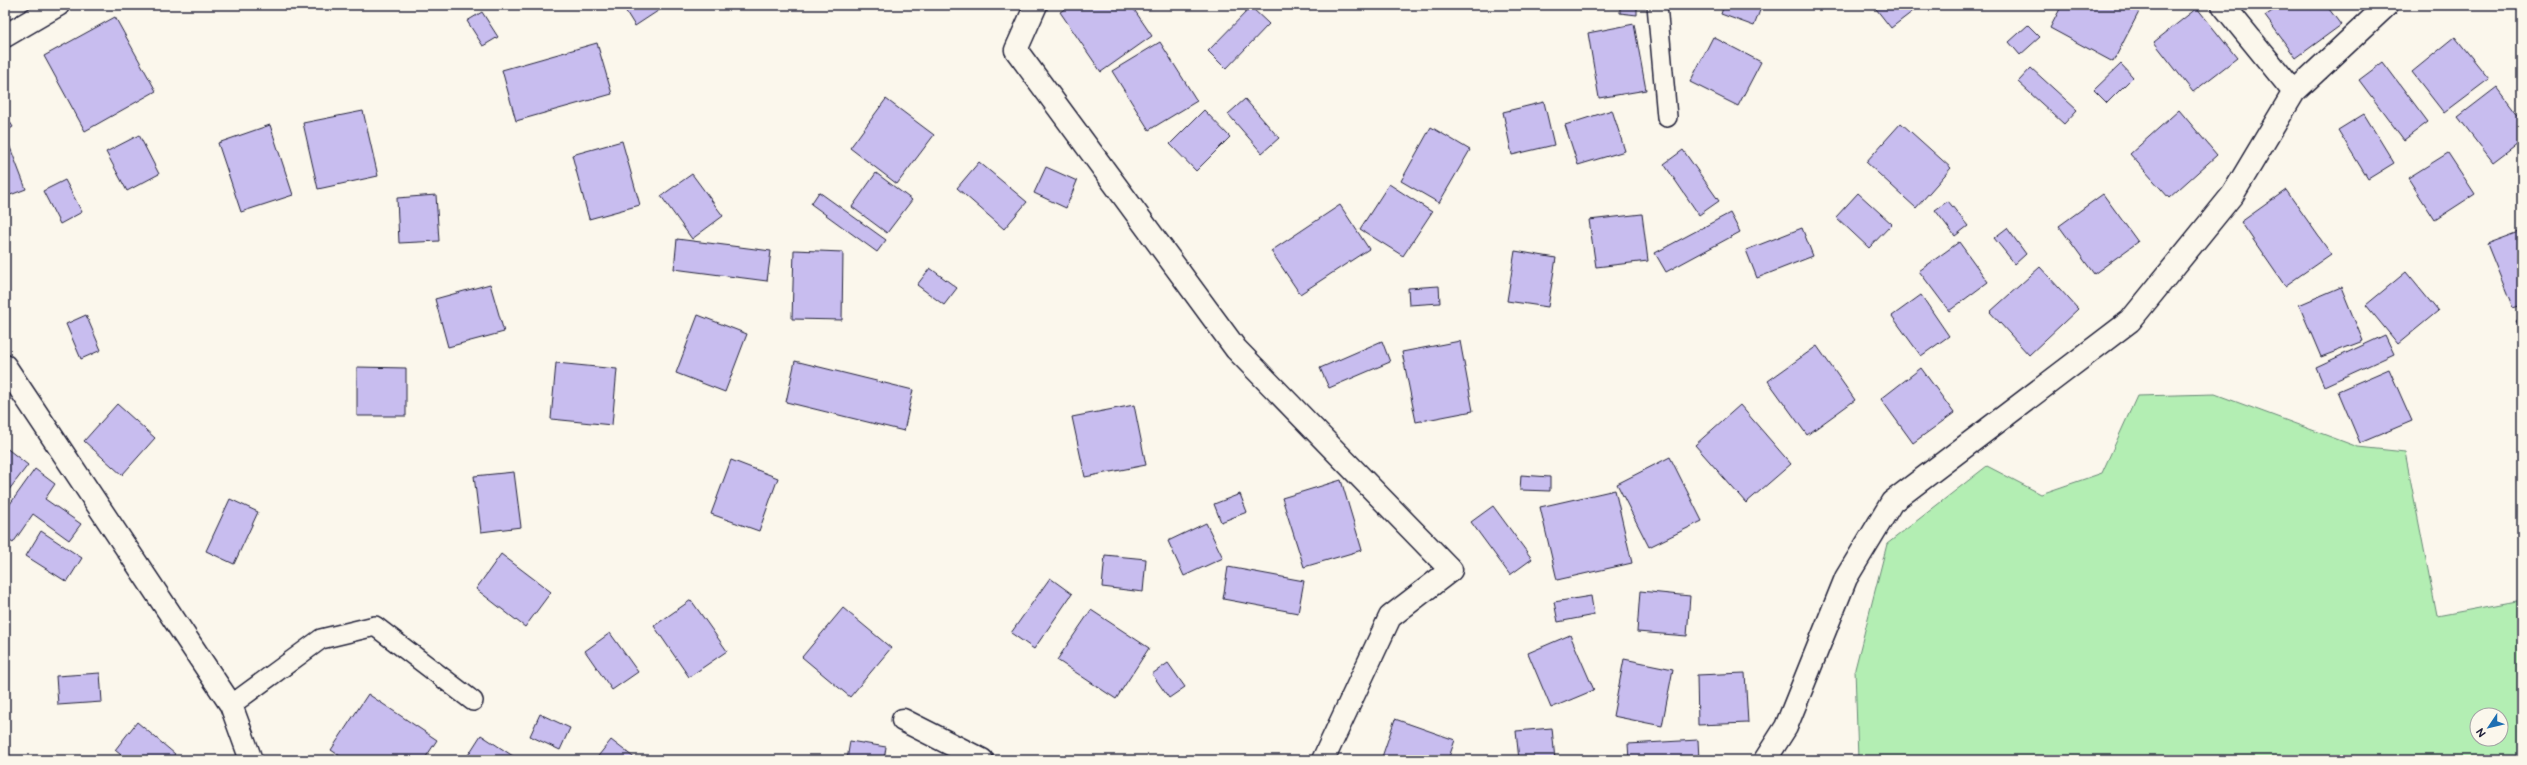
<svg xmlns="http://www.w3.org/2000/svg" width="2527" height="765" font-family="'Balsamiq Sans',sans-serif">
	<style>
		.green { fill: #b3eeb3; stroke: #6a8877; fill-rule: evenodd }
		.building { fill: #c8bdef; stroke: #22223b }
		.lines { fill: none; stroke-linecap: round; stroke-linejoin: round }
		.service-casing { stroke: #22223b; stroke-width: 22 }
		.minor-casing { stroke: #22223b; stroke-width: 25 }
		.tertiary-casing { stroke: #22223b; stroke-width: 25 }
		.service { stroke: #fbf7ec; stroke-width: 19 }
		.minor { stroke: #fbf7ec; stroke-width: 22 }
		.tertiary { stroke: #fbf7ec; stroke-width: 22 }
	</style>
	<rect width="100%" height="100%" fill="#fbf7ec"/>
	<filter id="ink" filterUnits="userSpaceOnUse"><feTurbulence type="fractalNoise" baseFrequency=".025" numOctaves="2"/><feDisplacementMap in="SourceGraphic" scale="8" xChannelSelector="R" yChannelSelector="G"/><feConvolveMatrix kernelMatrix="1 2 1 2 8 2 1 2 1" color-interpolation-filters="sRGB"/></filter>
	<g filter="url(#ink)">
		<path class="green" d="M2215,394L2358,447L2405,452L2437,616L2522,600V760H1858L1855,669L1887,544L1987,466L2041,494L2102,473L2137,396ZM2477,715H2501V739H2477Z"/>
		<path class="building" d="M622,5H667L635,26Z
			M1071,5H1131L1152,36L1101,72L1060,12Z
			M1620,5H1637V15L1620,13Z
			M1724,5H1762L1754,26L1721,14Z
			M1873,5H1921L1891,28Z
			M2062,5H2131L2140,10L2113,62L2050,28Z
			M2252,5H2264L2256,10Z
			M2281,5H2326L2341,25L2296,58L2265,16Z
			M1251,7L1269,24L1226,69L1208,51Z
			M2197,8L2237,58L2193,92L2154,42Z
			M482,12L498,37L483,46L467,21Z
			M115,17L156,91L85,131L44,56Z
			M1634,24L1646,90L1599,98L1588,33Z
			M2028,25L2040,37L2020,55L2009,42Z
			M1713,37L1761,62L1738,106L1690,82Z
			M2455,37L2489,79L2444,113L2412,72Z
			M1160,42L1197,101L1149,130L1112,71Z
			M597,43L612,94L516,121L502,70Z
			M2383,62L2428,122L2404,140L2359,80Z
			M2121,64L2133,77L2107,103L2094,90Z
			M2031,68L2077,110L2064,124L2018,82Z
			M2497,87L2522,120V140L2493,162L2458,117Z
			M886,99L934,135L897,184L850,148Z
			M1245,99L1279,138L1262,153L1228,114Z
			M1544,102L1554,145L1512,155L1503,112Z
			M1204,110L1230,137L1196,171L1170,144Z
			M1612,110L1625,151L1578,165L1565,125Z
			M2179,110L2217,155L2169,198L2130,154Z
			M363,111L378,176L318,189L303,123Z
			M5,114L13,127L5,132Z
			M2364,114L2394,163L2368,179L2338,130Z
			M1901,123L1951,168L1916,208L1866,162Z
			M270,125L293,195L241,212L218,143Z
			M1431,127L1470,150L1439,203L1401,181Z
			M139,135L159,174L127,191L106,152Z
			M622,141L640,205L589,219L572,155Z
			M8,142L26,189L5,197V144Z
			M1683,150L1719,201L1699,215L1664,164Z
			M2448,153L2475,194L2435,220L2408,178Z
			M979,162L1027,202L1004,229L957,188Z
			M1046,167L1077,181L1066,208L1034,193Z
			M876,173L912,200L887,233L852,207Z
			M692,174L723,216L692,239L661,196Z
			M65,180L82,212L60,224L43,191Z
			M1389,184L1432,212L1403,256L1360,229Z
			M2286,190L2331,254L2285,286L2241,222Z
			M819,192L886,240L877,252L811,204Z
			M1858,193L1892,224L1869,248L1836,217Z
			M2103,194L2138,242L2094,274L2059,226Z
			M436,195L439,241L399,243L397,198Z
			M1948,201L1968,226L1955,236L1935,210Z
			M1340,205L1369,249L1300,294L1271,251Z
			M1730,213L1740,232L1666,272L1655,253Z
			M1642,214L1648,261L1596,267L1589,220Z
			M1802,228L1813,256L1757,278L1746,250Z
			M2007,228L2026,254L2015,264L1994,238Z
			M2522,231V305L2513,308L2487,244Z
			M677,239L771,251L767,281L674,269Z
			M1959,242L1988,282L1949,311L1919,271Z
			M794,250L843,252L842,320L792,319Z
			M1515,251L1556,258L1548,307L1507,301Z
			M2040,267L2078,309L2029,355L1990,312Z
			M930,268L957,288L944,305L917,285Z
			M2406,272L2438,311L2398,344L2366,305Z
			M490,284L504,332L448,347L435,299Z
			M1439,286L1440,303L1409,305L1408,288Z
			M2341,287L2363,341L2321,357L2299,305Z
			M1921,295L1949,336L1921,356L1892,316Z
			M86,315L101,350L81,359L66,324Z
			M698,315L747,334L725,392L676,373Z
			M2522,317V331L2516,321Z
			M2385,335L2394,354L2324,386L2316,367Z
			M1382,341L1390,362L1329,388L1320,368Z
			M1460,341L1473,411L1416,422L1402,352Z
			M1817,346L1855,400L1807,435L1768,381Z
			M795,361L913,390L904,431L786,402Z
			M556,363L617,369L612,425L551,419Z
			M357,367L406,368V416H357Z
			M1921,368L1954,413L1913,443L1881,399Z
			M2389,369L2412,421L2360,443L2338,391Z
			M117,404L155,438L122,475L84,441Z
			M1134,405L1146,465L1085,477L1072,417Z
			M1740,405L1791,464L1746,503L1695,445Z
			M5,447L28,465L5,495Z
			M1670,457L1702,521L1649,547L1617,484Z
			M731,460L778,478L759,531L711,514Z
			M35,469L55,484L45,499L81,524L69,540L33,514L13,543L5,538V511Z
			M514,472L521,527L481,532L474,476Z
			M1521,475L1550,477V491L1520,490Z
			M1341,480L1362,550L1304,567L1282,498Z
			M1615,490L1632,563L1557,580L1540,507Z
			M1240,494L1247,512L1221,522L1214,504Z
			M230,499L258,512L234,564L206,551Z
			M1493,506L1532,559L1510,575L1471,522Z
			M1206,523L1223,558L1184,576L1168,541Z
			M41,531L82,558L67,582L26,556Z
			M501,554L551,592L525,627L476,589Z
			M1105,555L1146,559L1143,592L1102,587Z
			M1228,567L1304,581L1298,613L1223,599Z
			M1050,578L1072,594L1034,649L1011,633Z
			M1640,591L1690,596L1687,636L1637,632Z
			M1591,596L1594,615L1558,622L1554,602Z
			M691,600L727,651L689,677L654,626Z
			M843,608L891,648L850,697L802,657Z
			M1091,610L1149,648L1116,699L1057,660Z
			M610,633L638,672L612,690L585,651Z
			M1570,635L1594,690L1551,708L1528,653Z
			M1624,659L1673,669L1662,726L1613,716Z
			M1168,663L1185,687L1169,698L1152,674Z
			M100,673L102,702L58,705L56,676Z
			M1745,673L1748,723L1698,725L1697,675Z
			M368,694L437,740L424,760H346L331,750Z
			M540,714L570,728L560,750L530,736Z
			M1395,719L1455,740L1448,760H1390L1382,757Z
			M137,722L175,754L170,760H127L115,750Z
			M1552,728L1555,760H1519L1516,731Z
			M481,735L519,760H465Z
			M611,740L637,760H595Z
			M1698,740L1699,760H1629L1628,744Z
			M850,741L886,747L884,760H847Z"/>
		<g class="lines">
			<defs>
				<path id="service" d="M1657,5L1667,117
					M231,705L321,639L375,626L473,701"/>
				<path id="minor" d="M1036,5L1016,50L1236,349L1451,570L1390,617L1323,760
					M2223,5L2294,92
					M5,366L231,705L251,760
					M903,720L982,760
					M1765,760L1786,727L1846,578L1892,502L2130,321L2233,194L2294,92L2387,5"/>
				<path id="tertiary" d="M5,36L58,5"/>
			</defs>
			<use href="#service" class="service-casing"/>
			<use href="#minor" class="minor-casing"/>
			<use href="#tertiary" class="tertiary-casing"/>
			<use href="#service" class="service"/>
			<use href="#minor" class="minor"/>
			<use href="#tertiary" class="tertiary"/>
		</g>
	</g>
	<rect width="2527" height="765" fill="none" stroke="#fbf7ec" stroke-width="20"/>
	<rect x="10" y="10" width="2507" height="745" fill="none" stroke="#22223b" stroke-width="1.5" filter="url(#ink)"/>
	<g transform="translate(2489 727) rotate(235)"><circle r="19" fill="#fbf7ec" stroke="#a4a2a5"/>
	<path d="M0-3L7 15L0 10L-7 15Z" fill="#1f6fb2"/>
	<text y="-6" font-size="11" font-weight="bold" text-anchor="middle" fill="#22223b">N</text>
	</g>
</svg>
